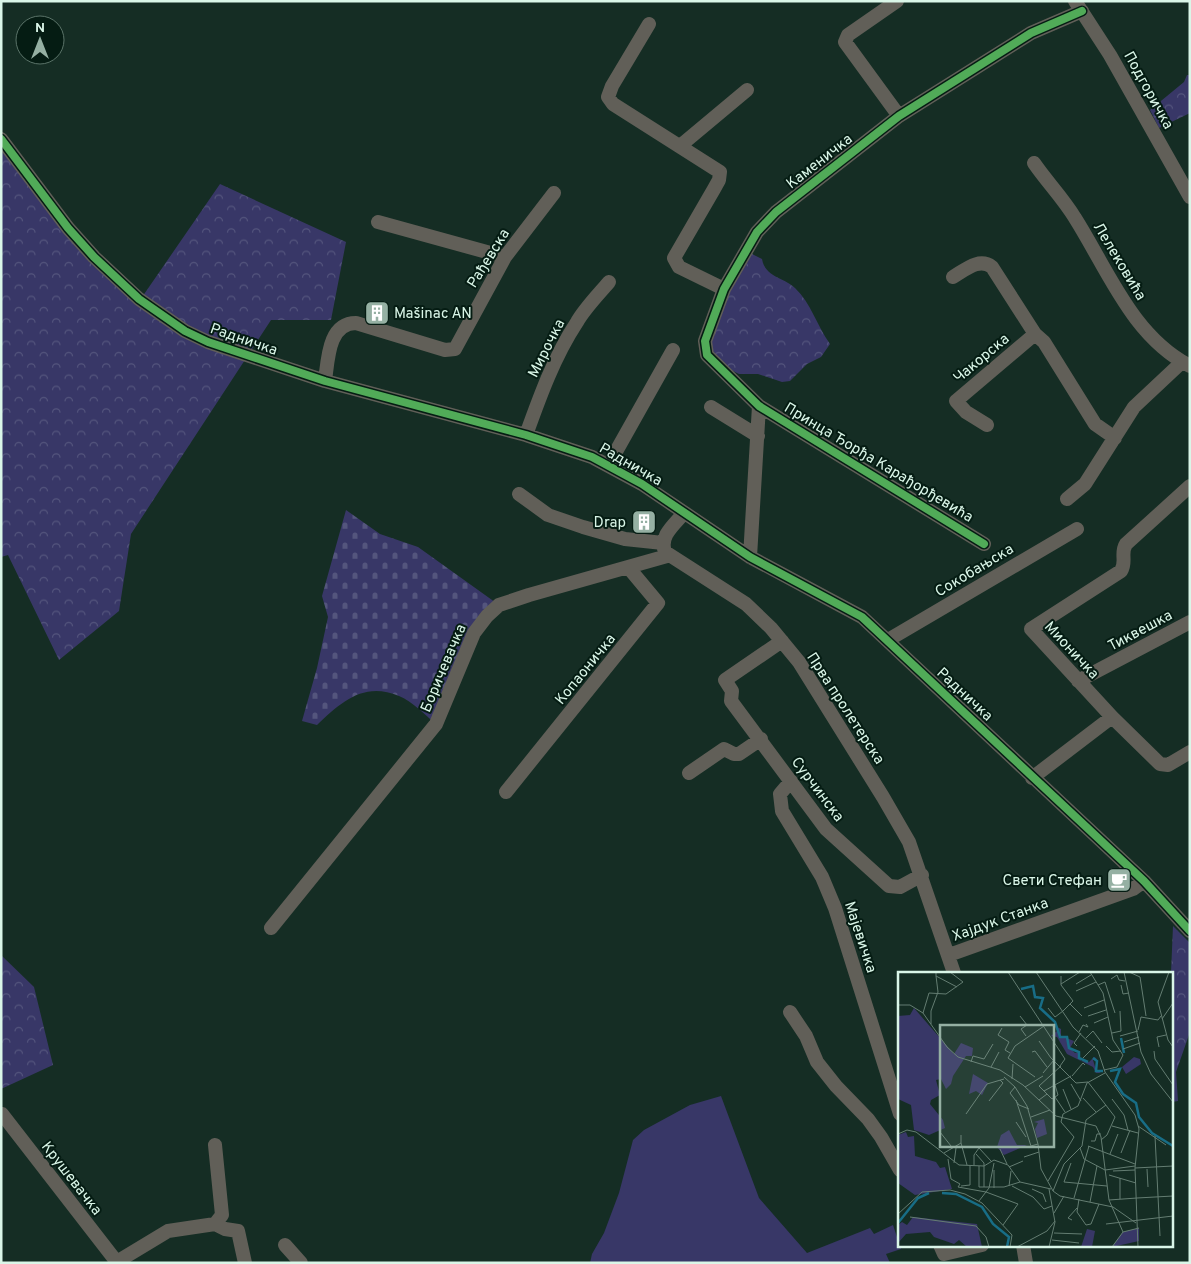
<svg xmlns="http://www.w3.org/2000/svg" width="1191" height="1264" font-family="Overpass,sans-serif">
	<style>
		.green { fill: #383767 }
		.forest { fill: url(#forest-crowns) }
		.cemetery { fill: url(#cemetery-stones) }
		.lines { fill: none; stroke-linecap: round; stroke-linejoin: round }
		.minor { stroke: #615f58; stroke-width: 14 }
		.cycleway-casing { stroke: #051c13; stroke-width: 11 }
		.cycleway { stroke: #51ab58; stroke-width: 8 }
		.labels { text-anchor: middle; stroke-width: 4; stroke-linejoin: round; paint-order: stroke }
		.street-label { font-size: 15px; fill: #daf6e8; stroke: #051c13 }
		.poi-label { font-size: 15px; fill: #daf6e8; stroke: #051c13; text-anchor: end }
		.inset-river { fill: none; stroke: #186d86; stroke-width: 2.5 }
		.inset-road { fill: none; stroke: #647d72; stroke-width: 1 }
		.view { fill: #95b0a3; fill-opacity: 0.15; stroke: #95b0a3; stroke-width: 2.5 }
		.inset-edge { fill: none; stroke: #daf6e8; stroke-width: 2.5 }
	</style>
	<defs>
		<pattern id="forest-crowns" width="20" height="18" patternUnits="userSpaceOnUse" patternTransform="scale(1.25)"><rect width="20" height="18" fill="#383767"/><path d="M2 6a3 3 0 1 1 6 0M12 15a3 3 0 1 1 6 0" fill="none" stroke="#54557d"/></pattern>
		<pattern id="cemetery-stones" width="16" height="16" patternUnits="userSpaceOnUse" patternTransform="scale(1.25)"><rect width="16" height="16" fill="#383767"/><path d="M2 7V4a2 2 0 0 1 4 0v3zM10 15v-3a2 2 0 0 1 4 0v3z" fill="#54557d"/></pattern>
	</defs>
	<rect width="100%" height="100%" fill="#152d24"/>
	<path class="green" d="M721,1096L759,1198L807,1253L870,1228L874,1234L893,1225L901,1249L886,1254L890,1263H590L592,1254L604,1233L619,1193L633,1140L644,1130L690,1105Z"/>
	<path class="forest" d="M1187,75H1190V113L1159,128L1150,110L1184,82Z
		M1,146L138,303L220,184L346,242L331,320H271L131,534L119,611L59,660L8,555L1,557Z
		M752,254L762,259C765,277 783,277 795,288C811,303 817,326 830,344L821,357L807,364L790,381L782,382L758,374H739L729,369L709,347L731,284Z
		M1173,926L1190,943V1032L1176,1072L1178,1101L1172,1102L1171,973Z
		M1,955L34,987L53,1065L1,1089Z"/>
	<path class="cemetery" d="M346,510L380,534L418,547L499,605L487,616L436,724C425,715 412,701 399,696C364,681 341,702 317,725L302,721L317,668L328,617L322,596Z"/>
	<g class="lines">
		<path class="minor" d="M897,1L848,35L845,42L899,116
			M1075,1L1110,55L1190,197
			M649,24L612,86L608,97L613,104L720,172L719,180L714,189L674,258L679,267L724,289
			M1,139L68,228L94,257L139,299L185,331L208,342L325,381L526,435L592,457L642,484L750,557L862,617L1144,881L1190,931
			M680,146L747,90
			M1034,163C1047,182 1063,198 1075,218C1108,270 1132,336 1190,366
			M378,222L505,257
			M953,277C965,270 979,257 992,267L1035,334L1044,342L1095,424L1115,438
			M325,381C328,360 328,323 356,323L445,350L455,349L505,257L554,193
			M711,407L758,436
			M987,425L966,412L956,401L1035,334
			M526,435C540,396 554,357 577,322C585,308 598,295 609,282
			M609,464L673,350
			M519,494L548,515L583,527L625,539L663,543
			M1067,499L1085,484L1134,407L1182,362
			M684,513C674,525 659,536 665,552L746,604L771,628L799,662L883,797L909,842L954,973
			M984,544L759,406L707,355L705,341L724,289L757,232L776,212L899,116L1031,33L1082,11
			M750,557L759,406
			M888,640L1077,529
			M782,641L725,680L732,691L731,701L826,829L889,886L900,887L922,875
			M1078,681L1190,622
			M1112,717L1160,764L1168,765L1190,752
			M689,773L724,749L734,754H739L761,739
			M1032,778L1112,717L1031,629L1121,571C1127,562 1120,553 1126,544L1190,486
			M791,781L780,794L782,811L822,877L835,908L900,1114
			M506,792L658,603L628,567
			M271,928L436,724L474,633L487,616L499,605L529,595L667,556
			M949,955L1133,889L1144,881
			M790,1012L806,1036L817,1062L836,1086L868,1119L881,1137L900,1170
			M2,1114L116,1261
			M215,1224L225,1229L238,1231L245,1263
			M285,1245L301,1263
			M940,1245L944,1254L982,1245
			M1023,1245L1026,1263
			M115,1263L168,1231L215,1224L222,1215L215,1145"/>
		<defs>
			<path id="cycleway" d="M1,139L68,228L94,257L139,299L185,331L208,342L325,381L526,435L592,457L642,484L750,557L862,617L1144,881L1190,931
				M984,544L759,406L707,355L705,341L724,289L757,232L776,212L899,116L1031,33L1082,11"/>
		</defs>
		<use href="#cycleway" class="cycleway-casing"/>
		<use href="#cycleway" class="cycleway"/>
	</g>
	<defs>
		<symbol id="building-square" viewBox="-11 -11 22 22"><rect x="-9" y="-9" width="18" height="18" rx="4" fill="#95b0a3" stroke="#051c13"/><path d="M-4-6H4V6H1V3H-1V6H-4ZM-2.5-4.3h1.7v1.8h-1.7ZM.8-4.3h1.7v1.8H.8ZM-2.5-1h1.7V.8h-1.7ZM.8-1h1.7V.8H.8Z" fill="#fff"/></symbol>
		<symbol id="cafe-square" viewBox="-11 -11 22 22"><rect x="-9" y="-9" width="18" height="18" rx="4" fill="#95b0a3" stroke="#051c13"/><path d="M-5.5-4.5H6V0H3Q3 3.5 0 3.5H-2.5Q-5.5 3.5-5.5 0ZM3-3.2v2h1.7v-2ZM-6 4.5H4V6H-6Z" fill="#fff"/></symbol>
	</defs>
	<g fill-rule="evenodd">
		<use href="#building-square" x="363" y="299" width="28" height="28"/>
		<use href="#building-square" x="630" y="508" width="28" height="28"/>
		<use href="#cafe-square" x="1105" y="866" width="28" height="28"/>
	</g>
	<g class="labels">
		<g class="street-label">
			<text transform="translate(1149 90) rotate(61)" y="5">Подгоричка</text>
			<text transform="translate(819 161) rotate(-38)" y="5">Каменичка</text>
			<text transform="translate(488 258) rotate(-58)" y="5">Рађевска</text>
			<text transform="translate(1120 261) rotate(59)" y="5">Лелековића</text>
			<text transform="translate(244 339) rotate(19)" y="5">Радничка</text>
			<text transform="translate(546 348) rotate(-63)" y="5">Мирочка</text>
			<text transform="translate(981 358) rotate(-40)" y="5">Чакорска</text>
			<text transform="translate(879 462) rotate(31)" y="5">Принца Ђорђа Карађорђевића</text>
			<text transform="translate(631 464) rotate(30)" y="5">Радничка</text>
			<text transform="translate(974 570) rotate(-31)" y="5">Сокобањска</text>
			<text transform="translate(1140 630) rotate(-28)" y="5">Тиквешка</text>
			<text transform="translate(1072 650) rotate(47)" y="5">Мионичка</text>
			<text transform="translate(443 668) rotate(-67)" y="5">Боричевачка</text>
			<text transform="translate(585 669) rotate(-51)" y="5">Копаоничка</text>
			<text transform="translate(965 694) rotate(43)" y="5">Радничка</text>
			<text transform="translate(846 708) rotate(57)" y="5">Прва пролетерска</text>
			<text transform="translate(818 789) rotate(53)" y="5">Сурчинска</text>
			<text transform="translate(1000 919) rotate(-20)" y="5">Хајдук Станка</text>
			<text transform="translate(861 937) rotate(72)" y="5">Мајевичка</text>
			<text transform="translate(72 1178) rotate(52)" y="5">Крушевачка</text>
		</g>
		<g class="poi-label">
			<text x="394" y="318" text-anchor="start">Mašinac AN</text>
			<text x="626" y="527">Drap</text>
			<text x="1102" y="885">Свети Стефан</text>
		</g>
	</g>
	<g transform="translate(898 972)">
		<rect width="275" height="275" fill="#152d24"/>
		<path d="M236,85L242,87L243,92L228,102L224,95ZM111,158L119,173H129L106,183L99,175L103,163Z" fill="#383767"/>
		<path d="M16,36L56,82L63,71L75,76L74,84H68L55,104L53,112L48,117L43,107L38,108L42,123L33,128L32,132L45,148L47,156L31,163L16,158L13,133L0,127V44L12,43ZM157,54L163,57V64L176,69L172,76L177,81L181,80L183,89L191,90L196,85L198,86L199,88H195L198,98L203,101H198L195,95L169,82L159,65L153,64L159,59ZM146,147L149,162L139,166L137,157L140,151L136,150ZM8,160L10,165L16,164L17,184L38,190L42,196L47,195L54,217L17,223L0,211V163ZM15,245L79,252L84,275H69L61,268L56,272L36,265L32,260L8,262L0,271V253L4,250L9,253ZM189,257L197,259L194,275H183Z" fill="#383767"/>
		<path d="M75,102L90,111L84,123L78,119L71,122Z" fill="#383767"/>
		<path d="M241,256V269L214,275L225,260Z" fill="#383767"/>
		<path class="inset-river" d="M123,17L135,14L137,25L145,26L142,36L157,50L162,65H169L171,76L181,80V86L190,90M223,66L226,81M195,86L199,89L198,99H205M212,99L222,97L217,110L225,122L238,131L241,145L254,161L275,174M44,221L58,222L84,235L95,252L111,265L109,275M0,251L20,226L31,221"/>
		<path class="inset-road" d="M38,0V4L59,15M110,0L167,87L162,94M138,0L175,55L200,79L207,100L237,143L241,157L237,196M192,0L205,21L215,68L225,83L219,95L206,98M226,0L243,80L253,102L275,130M231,0L242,5L248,44M271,0L260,30L270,68L275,75M163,4V13L175,29L165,39M213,7L219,3L221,8L227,9M163,12L182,0M178,12L193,3M200,13L207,10L217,41M223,13L225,22L231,21M178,19L198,10M172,32L184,44M0,33H12L25,41L49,75L60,85L102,98L125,113L158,144L198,154L203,165L211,228M150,36L157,45L165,39M186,36L206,28M25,41L31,21L48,22L65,10L52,0M122,44L129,53L123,57L128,64M190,44L208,38M264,47L275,31M196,51L210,45M33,52V39L40,20L38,4M104,56L100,63L111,70L107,78L112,81M240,58L243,45L260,48L263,44M181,60L185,53L190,55L188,52M214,61L223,59L222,39M222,64L240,59M188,66L195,59L204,71M141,69L153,86L178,111L190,110L217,145L209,163L203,168M226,70L241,65M179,74L176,71L183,61M208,74L214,80L223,79M261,75L259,65L268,63M225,77L242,71M256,79L257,87L275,113M134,80L137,79L149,95M185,86L197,74M73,90L75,84L86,87L95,72M93,95L101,80M145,101L156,88M174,104L185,91L187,93M106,105L117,115L129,134L140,172L143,197L155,219L162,224L215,235L238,251M137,105L110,86L117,74L146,54M114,107L115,92M173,112L183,129M117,115L112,121L121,133L131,137M127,115L145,104M165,117L173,137M146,119L173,104M149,122L154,127L160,123L157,113M157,125L167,140M185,126L198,140M214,127L226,143L230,158M118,128L133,174L140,172M141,128L149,122L141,114L163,94M91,129L105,111L102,108M68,142L89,112L106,107M133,145L152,138M118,150L128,165M214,154L240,161M240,154L268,173M42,160L53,174M0,162L9,158L18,160L61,193L86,194L96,188M257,164L262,264M193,169H197L199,162H203M63,171L69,193M190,174L237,192M182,176L186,187L207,198M102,177L109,192M46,181L63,171V163M223,181L232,158M78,182L86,191V215M212,182L220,162M126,185L141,180M50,187L53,207L62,212L60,215L88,220M96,188L110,193L122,210L153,217M56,191L58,176M173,191L166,210L209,214M76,193V183L81,176L93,189M81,194V215H106L122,210M111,195L125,189M249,197L250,215M96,198V216M207,198L237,194M215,199L237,198M211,203L238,211M222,206V227M150,209L176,165L163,150L165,142L180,134L189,111L207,101M63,214L72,213V193M111,214L113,199M114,214L135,225L146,237L154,234M134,217L145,222L148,230M151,217L157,250L151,275M155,219L166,192L184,174L188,148L208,133M88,220L120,232L105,253M176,226L191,174M239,226L275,224M181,227L179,240L188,253L193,252L201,232M81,229L91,216L96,191M192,230L199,194M156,241L166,224M0,242L24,220L52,218L67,222L84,231L114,263L112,275M12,245L78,254L88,265L91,275M174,248L170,246L179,236M208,252L275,244M225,260L241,256M156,261L184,262M154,268L181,271M119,275L149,259L157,249M214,275L225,260L211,228L239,226M240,275L237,196L275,194"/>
		<path class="view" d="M42,53H156V175H42Z"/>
		<rect width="275" height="275" class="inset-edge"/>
	</g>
	<rect width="1191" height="1264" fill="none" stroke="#daf6e8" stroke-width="5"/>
	<g transform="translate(40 40)"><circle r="24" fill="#051c13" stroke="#5a7368"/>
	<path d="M0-4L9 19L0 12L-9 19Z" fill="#95b0a3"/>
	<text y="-8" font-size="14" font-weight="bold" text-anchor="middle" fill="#daf6e8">N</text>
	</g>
</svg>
